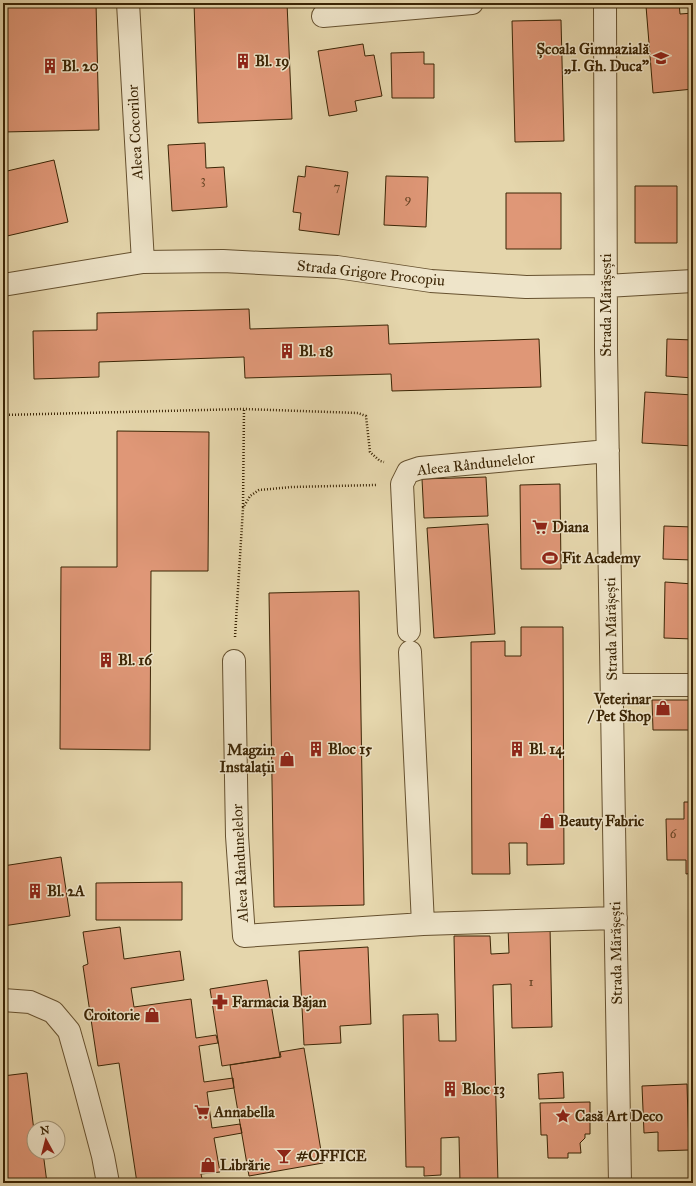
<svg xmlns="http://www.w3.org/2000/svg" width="696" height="1186" font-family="'IM FELL Great Primer',serif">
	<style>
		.building { fill: #df9777; stroke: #3b2505 }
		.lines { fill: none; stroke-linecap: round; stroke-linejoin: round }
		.minor-casing { stroke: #66512f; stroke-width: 24 }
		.path { stroke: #3b2505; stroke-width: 2.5; stroke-dasharray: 1 2; stroke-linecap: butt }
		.minor { stroke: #eee4c9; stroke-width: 22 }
		.labels { text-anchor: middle; stroke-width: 3; stroke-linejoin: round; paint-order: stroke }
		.number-label { font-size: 13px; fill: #644222 }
		.poi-label { font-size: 15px; font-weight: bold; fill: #3b2505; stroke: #eee4c9; text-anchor: start }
		.street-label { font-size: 15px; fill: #3b2505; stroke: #eee4c9 }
	</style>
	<rect width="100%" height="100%" fill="#e5d6ac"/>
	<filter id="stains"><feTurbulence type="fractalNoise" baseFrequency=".005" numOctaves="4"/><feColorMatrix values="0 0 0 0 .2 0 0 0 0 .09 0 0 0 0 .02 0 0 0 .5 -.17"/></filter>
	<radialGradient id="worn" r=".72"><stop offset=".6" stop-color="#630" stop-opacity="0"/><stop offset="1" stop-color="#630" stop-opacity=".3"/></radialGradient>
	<path class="building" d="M3,3H96L99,130L3,132Z
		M194,3H287L292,119L198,123Z
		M679,3L680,14L693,13V89L653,93L646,6Z
		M561,20L564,141L515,142L512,21Z
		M363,44L365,56L374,55L382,96L355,101L357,111L329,116L318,51Z
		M424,52V64H434V98H392L391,53Z
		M205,143L206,168L224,167L227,207L172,211L168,145Z
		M54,160L68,222L7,236L3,219V172Z
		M306,166L348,172L339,235L299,230L301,213L293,212L298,176L305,177Z
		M692,166H693V232H690Z
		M386,176L428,177L426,227L384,225Z
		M635,186H677V243H635Z
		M506,193H561V249H506Z
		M249,309L250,329L388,325L389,344L539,339L541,387L392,391L391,374L245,378L244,357L99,362V377L34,379L33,331L97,330V313Z
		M667,339L693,340V378L666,376Z
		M645,392L693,395V446L642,443Z
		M117,431L209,432L208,571H151L150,750L60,749L61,567H117Z
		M486,477L488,516L424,518L422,479Z
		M560,484L561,569H521L520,485Z
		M488,524L495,634L434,638L427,528Z
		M664,526L693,527V560L663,559Z
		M665,582L693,584V639L664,638Z
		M359,591L364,905L274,907L269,593Z
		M521,627H563L564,864L527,865V843H509L510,874H472L471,642L505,641V656H521Z
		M652,700H693V730H653Z
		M684,802H693V873L686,874V860H667L666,819H684Z
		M61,857L70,916L3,926V866Z
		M182,882V920H96V883Z
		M550,926L552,1027L512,1028L511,984L493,985L498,1183H460L459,1137L441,1138V1175L424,1176V1167H406L403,1015L438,1014L439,1041H456L454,936H490L491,954L509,953L508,927Z
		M120,927L124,959L180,951L184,980L131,988L134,1007L191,999L196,1038L216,1035L218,1043L199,1046L204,1082L233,1078L234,1088L207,1092L212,1128L240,1124L242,1133L214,1138L220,1172L201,1174L203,1183H137L119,1063L98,1066L83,966L88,964L83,932Z
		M368,947L371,1024L340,1026L341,1043L304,1045L299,951Z
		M267,980L280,1057L222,1066L210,989Z
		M304,1048L323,1163L249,1176L230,1065L281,1057L280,1052Z
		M563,1072L564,1098L539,1099L538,1074Z
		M27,1073L34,1131V1152H43L47,1183H3V1076Z
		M687,1084L689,1150L658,1151V1132L644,1133L642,1086Z
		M590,1102V1134H585V1138L580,1143L581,1153H568V1158H548L547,1135H541L540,1103Z"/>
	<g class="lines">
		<defs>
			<path id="minor" d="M128,3L143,262
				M605,3L606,349L620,1183
				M323,16L472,3
				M3,285L143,262L223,261L337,267L431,281L526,287L606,286L693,281
				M409,631L402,484L408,472L420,468L608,451
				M410,652L423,924
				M234,661L237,836L244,936L423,924L616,918
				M612,685H693
				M3,1000L30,1002L53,1012L69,1031L84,1084L103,1156L108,1183"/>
		</defs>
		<use href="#minor" class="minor-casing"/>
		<path class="path" d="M3,400V431
			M3,415L244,409L358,413L366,416L370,452L380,461L384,462
			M243,507L244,409
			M235,637L243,508L250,496L259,490L292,487L376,485"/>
		<use href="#minor" class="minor"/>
	</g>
	<defs>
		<symbol id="school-bare" viewBox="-9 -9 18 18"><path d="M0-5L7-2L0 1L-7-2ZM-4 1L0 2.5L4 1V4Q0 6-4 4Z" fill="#8f2418" stroke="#eee4c9" stroke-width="2.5" paint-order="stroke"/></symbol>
		<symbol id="building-bare" viewBox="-9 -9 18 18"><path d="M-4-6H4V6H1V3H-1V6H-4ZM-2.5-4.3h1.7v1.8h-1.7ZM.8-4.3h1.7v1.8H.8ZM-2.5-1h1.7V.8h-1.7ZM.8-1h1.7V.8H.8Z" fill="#8f2418" stroke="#eee4c9" stroke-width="2.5" paint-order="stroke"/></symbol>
		<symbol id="supermarket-bare" viewBox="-9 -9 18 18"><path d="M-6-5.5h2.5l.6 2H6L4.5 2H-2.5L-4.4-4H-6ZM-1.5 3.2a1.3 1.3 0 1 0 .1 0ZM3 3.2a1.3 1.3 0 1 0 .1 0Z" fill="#8f2418" stroke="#eee4c9" stroke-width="2.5" paint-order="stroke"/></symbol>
		<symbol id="stadium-bare" viewBox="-9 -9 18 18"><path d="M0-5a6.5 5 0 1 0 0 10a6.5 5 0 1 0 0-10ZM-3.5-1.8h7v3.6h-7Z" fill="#8f2418" stroke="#eee4c9" stroke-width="2.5" paint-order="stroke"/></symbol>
		<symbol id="shop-bare" viewBox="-9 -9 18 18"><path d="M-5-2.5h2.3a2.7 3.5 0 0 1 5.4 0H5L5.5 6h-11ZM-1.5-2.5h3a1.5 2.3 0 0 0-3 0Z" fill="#8f2418" stroke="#eee4c9" stroke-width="2.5" paint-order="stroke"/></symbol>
		<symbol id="pharmacy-bare" viewBox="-9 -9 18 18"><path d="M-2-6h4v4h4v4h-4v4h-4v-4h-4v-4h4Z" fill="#8f2418" stroke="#eee4c9" stroke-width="2.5" paint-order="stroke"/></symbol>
		<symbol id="sight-bare" viewBox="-9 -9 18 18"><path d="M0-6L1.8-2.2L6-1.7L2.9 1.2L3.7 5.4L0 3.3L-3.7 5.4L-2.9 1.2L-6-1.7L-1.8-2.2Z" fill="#8f2418" stroke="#eee4c9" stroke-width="2.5" paint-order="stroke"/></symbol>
		<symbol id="bar-bare" viewBox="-9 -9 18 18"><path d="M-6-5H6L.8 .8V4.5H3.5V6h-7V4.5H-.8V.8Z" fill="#8f2418" stroke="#eee4c9" stroke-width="2.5" paint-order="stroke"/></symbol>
	</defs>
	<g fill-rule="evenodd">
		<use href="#school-bare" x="650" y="47" width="22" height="22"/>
		<use href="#building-bare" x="232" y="50" width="22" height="22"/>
		<use href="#building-bare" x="39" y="55" width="22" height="22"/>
		<use href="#building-bare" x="276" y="340" width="22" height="22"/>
		<use href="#supermarket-bare" x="529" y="516" width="22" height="22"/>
		<use href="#stadium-bare" x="539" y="547" width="22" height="22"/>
		<use href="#building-bare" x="95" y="649" width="22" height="22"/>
		<use href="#shop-bare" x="652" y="697" width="22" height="22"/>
		<use href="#building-bare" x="305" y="738" width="22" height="22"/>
		<use href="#building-bare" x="506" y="738" width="22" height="22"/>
		<use href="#shop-bare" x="276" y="748" width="22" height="22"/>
		<use href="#shop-bare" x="536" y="810" width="22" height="22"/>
		<use href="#building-bare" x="24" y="880" width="22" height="22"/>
		<use href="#pharmacy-bare" x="209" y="991" width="22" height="22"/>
		<use href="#shop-bare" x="141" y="1004" width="22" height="22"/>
		<use href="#building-bare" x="439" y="1078" width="22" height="22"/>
		<use href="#supermarket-bare" x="191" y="1101" width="22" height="22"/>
		<use href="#sight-bare" x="552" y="1105" width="22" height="22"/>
		<use href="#bar-bare" x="273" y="1145" width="22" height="22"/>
		<use href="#shop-bare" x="197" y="1154" width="22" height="22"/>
	</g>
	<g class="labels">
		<g class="number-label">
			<text x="203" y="184">3</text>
			<text x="337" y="191">7</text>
			<text x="408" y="203">9</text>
			<text x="673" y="838">6</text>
			<text x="531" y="986">1</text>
		</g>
		<g class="poi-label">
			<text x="649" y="54" text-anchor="end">Școala Gimnazială<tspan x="649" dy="17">„I. Gh. Duca”</tspan></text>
			<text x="255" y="66">Bl. 19</text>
			<text x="62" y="71">Bl. 20</text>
			<text x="299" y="356">Bl. 18</text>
			<text x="552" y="532">Diana</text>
			<text x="562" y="563">Fit Academy</text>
			<text x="118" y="665">Bl. 16</text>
			<text x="651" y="704" text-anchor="end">Veterinar<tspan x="651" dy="17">/ Pet Shop</tspan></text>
			<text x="328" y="754">Bloc 15</text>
			<text x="529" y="754">Bl. 14</text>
			<text x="275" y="755" text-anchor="end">Magzin<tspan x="275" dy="17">Instalații</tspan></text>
			<text x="559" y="826">Beauty Fabric</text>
			<text x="47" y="896">Bl. 2A</text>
			<text x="232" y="1007">Farmacia Băjan</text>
			<text x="140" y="1020" text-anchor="end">Croitorie</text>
			<text x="462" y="1094">Bloc 13</text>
			<text x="214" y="1117">Annabella</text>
			<text x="575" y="1121">Casă Art Deco</text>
			<text x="296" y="1161">#OFFICE</text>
			<text x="220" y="1170">Librărie</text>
		</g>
		<g class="street-label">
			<text transform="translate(135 132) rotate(-93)" y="5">Aleea Cocorilor</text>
			<text transform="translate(371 273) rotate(6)" y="5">Strada Grigore Procopiu</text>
			<text transform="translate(606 305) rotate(-90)" y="5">Strada Mărășești</text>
			<text transform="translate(476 464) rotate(-6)" y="5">Aleea Rândunelelor</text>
			<text transform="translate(611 629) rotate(-91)" y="5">Strada Mărășești</text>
			<text transform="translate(240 863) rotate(-93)" y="5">Aleea Rândunelelor</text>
			<text transform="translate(616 953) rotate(-91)" y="5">Strada Mărășești</text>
		</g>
	</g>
	<rect width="696" height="1186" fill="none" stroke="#e5d6ac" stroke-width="16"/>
	<rect x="4" y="4" width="688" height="1178" fill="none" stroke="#3b2505" stroke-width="2"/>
	<rect x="8" y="8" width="680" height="1170" fill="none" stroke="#3b2505"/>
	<g transform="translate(46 1140) rotate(353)"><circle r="19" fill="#eee4c9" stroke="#a6987b"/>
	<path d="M0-3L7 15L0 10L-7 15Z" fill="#8f2418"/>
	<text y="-6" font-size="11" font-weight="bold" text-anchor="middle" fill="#3b2505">N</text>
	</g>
	<rect width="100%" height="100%" filter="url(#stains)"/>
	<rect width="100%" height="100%" fill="url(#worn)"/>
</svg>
